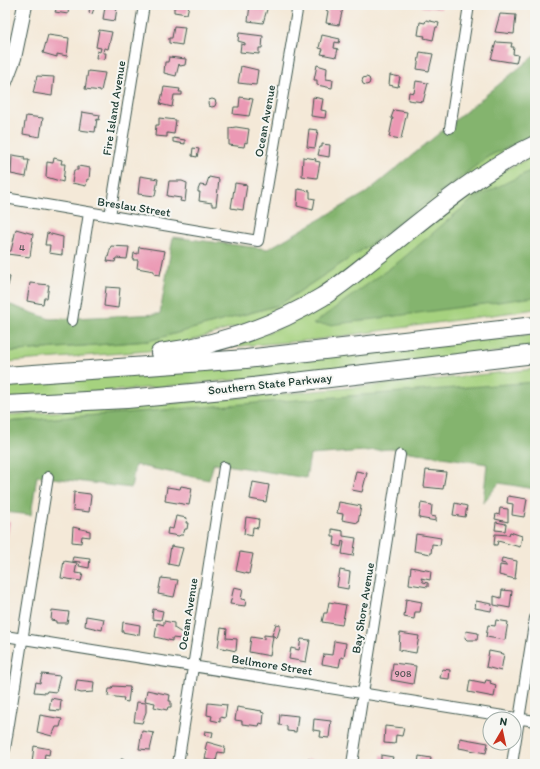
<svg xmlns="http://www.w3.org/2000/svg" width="540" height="769" font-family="Itim,sans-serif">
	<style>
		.green { fill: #a6d27f; stroke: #62885a }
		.forest { fill: #84b46e; stroke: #527851 }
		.building { fill: #eb98b4 }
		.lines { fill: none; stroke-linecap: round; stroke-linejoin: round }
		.street-casing { stroke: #3f574d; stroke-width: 12 }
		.secondary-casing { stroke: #3f574d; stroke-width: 16 }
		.highway-casing { stroke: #3f574d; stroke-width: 20 }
		.street { stroke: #fff; stroke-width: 10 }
		.secondary { stroke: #fff; stroke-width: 14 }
		.highway { stroke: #fff; stroke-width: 18 }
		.labels { text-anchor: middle; stroke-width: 4; stroke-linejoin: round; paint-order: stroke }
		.number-label { font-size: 10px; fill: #525454 }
		.street-label { font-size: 12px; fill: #1f3d34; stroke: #f6f6f2 }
	</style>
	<rect width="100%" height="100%" fill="#f6f6f2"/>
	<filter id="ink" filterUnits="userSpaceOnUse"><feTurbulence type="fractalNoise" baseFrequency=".025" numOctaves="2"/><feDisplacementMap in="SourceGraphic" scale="8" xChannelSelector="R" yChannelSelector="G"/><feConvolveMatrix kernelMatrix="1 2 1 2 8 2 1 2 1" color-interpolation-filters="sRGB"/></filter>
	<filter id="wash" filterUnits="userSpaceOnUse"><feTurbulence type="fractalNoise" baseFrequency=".012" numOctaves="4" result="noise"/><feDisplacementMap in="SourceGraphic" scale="16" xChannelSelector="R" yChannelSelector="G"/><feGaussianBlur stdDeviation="0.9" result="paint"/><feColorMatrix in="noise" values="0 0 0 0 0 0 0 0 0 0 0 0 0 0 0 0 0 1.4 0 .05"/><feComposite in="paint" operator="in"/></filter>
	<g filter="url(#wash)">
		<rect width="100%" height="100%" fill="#f4e9d8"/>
		<path class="green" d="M535,135V141L305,306L160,350L5,362V352L148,341L279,305L368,246L489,156Z
			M535,155V309L314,340L229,347L279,328L487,179Z
			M535,334V348C358,368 182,387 5,399V384Z
			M535,369V382L518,384L5,422V415C182,404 359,388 535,369Z"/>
		<path class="forest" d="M535,55V135L489,156L368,246L279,305L148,341L5,352V303L50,319L160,314L173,237L268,249L366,193Z
			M532,170L535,171V297L330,325L313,324L401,260L473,199Z
			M535,382V489L499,483L483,503L487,464L391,449L310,455L306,478L214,463L209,480L135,465L131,488L37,476L31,515L5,512V422Z"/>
		<g id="blocks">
			<path class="building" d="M58,5H69L68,14L55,12Z
				M92,5H114V8H117L115,21L103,19L105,7L95,6L92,14L89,13L90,6Z
				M177,5H189L187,14L174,12V7H177Z
				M250,5L268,6L263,23L248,21Z
				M326,5L341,6L343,8L339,25L326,23L328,11L326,10Z
				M423,5H441V9L422,7Z
				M500,14L516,15L514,34L495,32Z
				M426,20L439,23L438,27H436L433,40L424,38L425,36L418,35L420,22L425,23Z
				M174,26L185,27L182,45L169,43V38H172Z
				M99,30L112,32L108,49L104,48L103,53H106L105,59L96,58L97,51L100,52L101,48L96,47Z
				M239,33L263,36L262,48H259V54L240,52L241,44L245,45V43L238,41Z
				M48,35L69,38L67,56L57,54V57L43,53Z
				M322,35L340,39L339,43L335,42L334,48L338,49L336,57L321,54L323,49L319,48Z
				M496,42L512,43L511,47H514L513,54L518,55L516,63L491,59Z
				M420,52L433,54L429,71L417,69Z
				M169,57L186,59L185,65L180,66L179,64L176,76L164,73L165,62H168Z
				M317,65L327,68L326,79L333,80L332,88L317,85V80H314Z
				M241,66L258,70L256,85L238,83Z
				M88,71L105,73L101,91L85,89Z
				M390,75L400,77L398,87L389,85Z
				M37,76L54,77L52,96L33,93Z
				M362 81a4 4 0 1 1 8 0a4 4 0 1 1-8 0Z
				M416,81L428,83L423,102L408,100L409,92L414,93Z
				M164,87L180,89L179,92H182V95H174L172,107L160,104Z
				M240,97L253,99L249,116L233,114L234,107H239Z
				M313,97L323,99L321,110L326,111L325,118L311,116Z
				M208 103a4 4 0 1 1 8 0a4 4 0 1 1-8 0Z
				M394,110L407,112L401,139L389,137L393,118H391Z
				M82,112L100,115L99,120L97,119L95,132L79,130Z
				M26,116L43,118L40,137L23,134Z
				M159,118L176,120L174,134L167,133V137L155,136L156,125H159Z
				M236,127L249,129L247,143L245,142L244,147L229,145V128Z
				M309,129L318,130L315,148L307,147Z
				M173,138L185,140V144L173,142Z
				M322,144L330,145L329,157L318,155L320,147H322Z
				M193,148L199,149L197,157L192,156Z
				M12,155L25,157L24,160H29L26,177L11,174Z
				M303,157L316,159L315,161L320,162L317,178L302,176Z
				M54,158L62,160L61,164H65L63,182L46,177L47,162L53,163Z
				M78,166L90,168L89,180L87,179L86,186L72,183L74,170H78Z
				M140,176L158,179L155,196L138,194Z
				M209,177L219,179L216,206H212V203L199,201L200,192H198V190L200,185L206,186Z
				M169,181H182L187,183L185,202L180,201L181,198L167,196Z
				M235,183L247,185L243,210L231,208Z
				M298,189L310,191V198L315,199L313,210L297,206Z
				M16,229L33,234L30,257L7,254L8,251H11Z
				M47,233L63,237L62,255L49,253L50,245H45Z
				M111,246L129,247L127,259L116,258L115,262L107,261Z
				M139,247L165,251L160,275L154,274V271L137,268L138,260H133L134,253L138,254Z
				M5,276L10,277L8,286H5Z
				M30,283L49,285L47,298H44L43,304L27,301Z
				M106,287L120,288L118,308L104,306Z
				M426,470L446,472L443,489L424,487Z
				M356,471L367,473L362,492L352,490Z
				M253,482L269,485L266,502L250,499Z
				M181,486L192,488L189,505L165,501L167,487L180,489Z
				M74,492L90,494L91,496L89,512L73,510Z
				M508,496L527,499L524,517L512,515L513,504L507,503Z
				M339,502L361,506L358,523L342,520L343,514L337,513Z
				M421,503L432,505L431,516L436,517V521L419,518Z
				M455,503L467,506L465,517L453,515Z
				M500,508L508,509V522L495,519L496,514L499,515Z
				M176,516L187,518L186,523H188L187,529H185L183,535H180L179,536L167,534L168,528L173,529Z
				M246,517L259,519L258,528L253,527L252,536L244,534Z
				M5,521L10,522L7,539H5Z
				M496,522L506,524L505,531L495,530Z
				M73,527L90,531V537L82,536L81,543L72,542Z
				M332,529L343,531V536L356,538L353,556L342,554L344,542L342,541L341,547L334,545L335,537H332Z
				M510,532L522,536L520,547L498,541L497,545H494L495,534L509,535Z
				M416,534L441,538L440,545L432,544L431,554L414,551Z
				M171,546L183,548L178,566L168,564Z
				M240,552L253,554L249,574L236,571Z
				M73,557L90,559L89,568L79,566L80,562L72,561Z
				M502,558L517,561L515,579L499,575L500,565L506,566V564L501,563Z
				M64,561L77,563L75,573L83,574L81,581L61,578Z
				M411,567L431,571L430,580L421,578L423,582L428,583V587L409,584Z
				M340,570L350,572L348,589L337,587Z
				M161,578L178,580L174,597L158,594Z
				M234,587L243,589L241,599L246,600L245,606L230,604Z
				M502,590L512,591L510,608L494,605V596L501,598Z
				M406,599L422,602L420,612H415L414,619L404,617Z
				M476,601L492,604L491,611L475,608Z
				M329,602L346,605L342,625L322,622L324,613H327Z
				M153,609L163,611L161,620L152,619Z
				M52,610L69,612L67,623H56V621L51,620Z
				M86,616L104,619L102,630L85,626Z
				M496,620L508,622L505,640L486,637L488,625L495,626Z
				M164,621L174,623V628L182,633V639L172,638V641L155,637L157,623L164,625Z
				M123,622L140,625L139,635L122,632Z
				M276,624L280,625V628L277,638L272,635Z
				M221,628L227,629L226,638L237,639L236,651L218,647Z
				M466,631L478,633L477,640H467L465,638Z
				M400,633L419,636L416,653L399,650Z
				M264,635L273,636L270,656L249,652L251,637L264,639Z
				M301,639L310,640L306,662L289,659L291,648L299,650Z
				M334,641L346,643L344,658L341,657L339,667L322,664L324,654L332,655Z
				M489,651L504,654L501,671L486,667Z
				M393,663L416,666L413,684L391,680Z
				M442,669L450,670L449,679L440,678Z
				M42,674L60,676L56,692L47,691L46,693L34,692L36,682L40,683Z
				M77,680L94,682L93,692L81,693L75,691Z
				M470,680L485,683L486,680L491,681L490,683L496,685L494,697L468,692Z
				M113,686L130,687L128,702L123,701L124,698L108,696L109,689H112Z
				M147,690L170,695L169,701H171V707H168L167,710L154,707L155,703L145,701Z
				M51,698L61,700L60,711L49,710Z
				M137,702L146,703V712L142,723L134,722Z
				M208,703L227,705L225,718L220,717V722L211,720L212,716L207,715Z
				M237,707L262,711L261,712L264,713L263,724L260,723L259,726L242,724V721L235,720Z
				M280,714L298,716L296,732L287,731V726L279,725Z
				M40,715L62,719L60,727H56L52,736L37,732Z
				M314,719L331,721L329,738L320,737L321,731L313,730Z
				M385,726L404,728L402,736L396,735L395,744L384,743Z
				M142,731L154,733L150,750L139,749Z
				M205,731L213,732L212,737L204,735Z
				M460,738L488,743L486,753L459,748Z
				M207,742L225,747L224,753L218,752L216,761L205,759L207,750L205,749Z
				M34,746L50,749L49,755L45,754L44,759L49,760L48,764L32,763Z
				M381,755L393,757L391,764H381Z
				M419,756L431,758L430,764H418Z
				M121,759L145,763V764H120Z
				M308,759L321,762L320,764H304L305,761L307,762Z"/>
		</g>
	</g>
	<g filter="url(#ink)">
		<use href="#blocks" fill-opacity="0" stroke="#3f574d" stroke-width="1"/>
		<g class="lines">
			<defs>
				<path id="street" d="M450,128L469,5
					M5,198L258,241L298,5
					M110,216L144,5
					M72,321L89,213
					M5,636L535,721
					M5,749L48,477
					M178,764L224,467
					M352,764L400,455
					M512,764L535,618"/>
				<path id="secondary" d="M5,82L14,58L25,5"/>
				<path id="highway" d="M160,353C217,345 273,327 322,297C343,284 362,267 382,252C431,213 478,172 535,145
					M5,376L246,359L535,326
					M5,405L127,399L235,389L535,354"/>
			</defs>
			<use href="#street" class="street-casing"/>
			<use href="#secondary" class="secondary-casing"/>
			<use href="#highway" class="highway-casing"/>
			<use href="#street" class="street"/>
			<use href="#secondary" class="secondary"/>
			<use href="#highway" class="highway"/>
		</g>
	</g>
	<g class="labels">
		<g class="number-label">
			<text x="22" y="251">4</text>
			<text x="403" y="677">908</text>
		</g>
		<g class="street-label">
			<text transform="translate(114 108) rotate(-81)" y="4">Fire Island Avenue</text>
			<text transform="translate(265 121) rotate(-80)" y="4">Ocean Avenue</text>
			<text transform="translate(134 207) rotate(9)" y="4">Breslau Street</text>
			<text transform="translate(270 384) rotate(-6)" y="4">Southern State Parkway</text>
			<text transform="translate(363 608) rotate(-81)" y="4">Bay Shore Avenue</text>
			<text transform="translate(188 614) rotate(-81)" y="4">Ocean Avenue</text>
			<text transform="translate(272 665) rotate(9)" y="4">Bellmore Street</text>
		</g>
	</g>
	<rect width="540" height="769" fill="none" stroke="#f6f6f2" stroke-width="20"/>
	<g transform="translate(502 731) rotate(9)"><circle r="19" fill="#f6f6f2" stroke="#a0aca6"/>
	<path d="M0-3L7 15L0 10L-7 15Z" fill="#c8321e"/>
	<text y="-6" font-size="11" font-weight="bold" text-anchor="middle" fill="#1f3d34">N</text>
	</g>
</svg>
